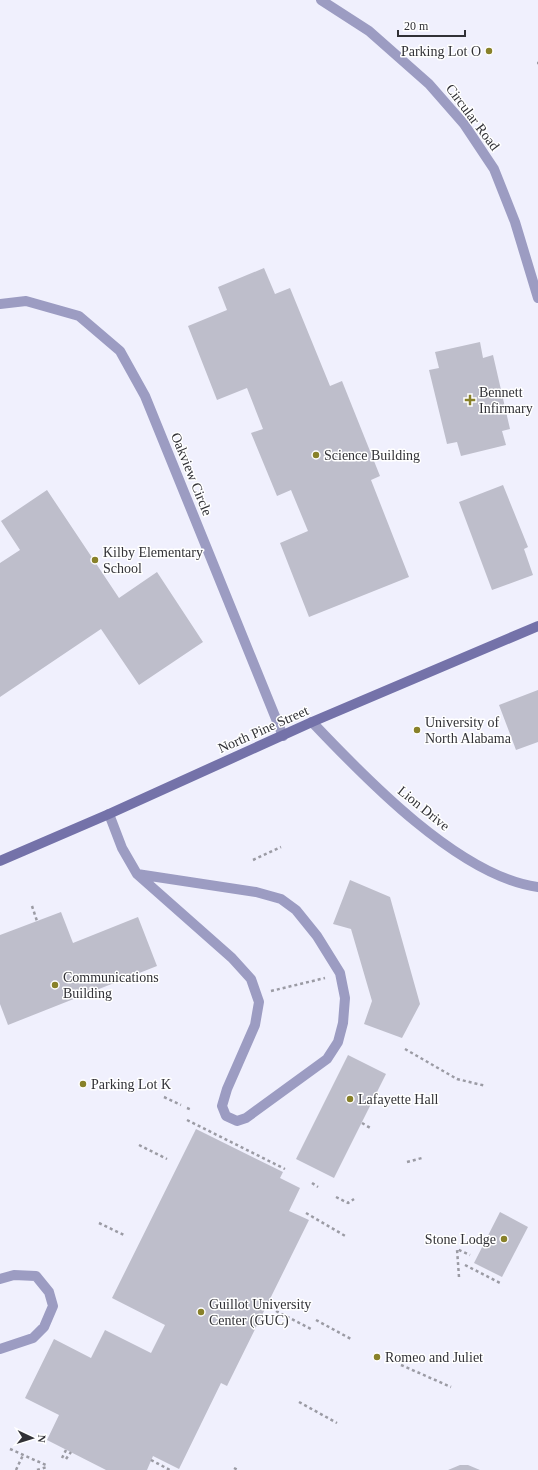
<svg xmlns="http://www.w3.org/2000/svg" width="538" height="1470" font-family="'Times New Roman',serif">
	<style>
		.building { fill: #bebecb }
		.lines { fill: none; stroke-linecap: round; stroke-linejoin: round }
		.path { stroke: #9b9ba4; stroke-width: 2.5; stroke-dasharray: 3 3; stroke-linecap: butt }
		.service { stroke: #9c9cc2; stroke-width: 10 }
		.minor { stroke: #9c9cc2; stroke-width: 10 }
		.secondary { stroke: #7472a9; stroke-width: 10 }
		.poi-dot { fill: #888129; stroke: #fff; stroke-width: 1.5 }
		.labels { text-anchor: middle; stroke-width: 3; stroke-linejoin: round; paint-order: stroke }
		.poi-label { font-size: 14px; fill: #313136; stroke: #fff; text-anchor: start }
		.street-label { font-size: 14px; fill: #313136; stroke: #fff }
	</style>
	<rect width="100%" height="100%" fill="#f0f0fd"/>
	<path class="building" d="M264,268L275,294L290,288L330,386L342,381L380,476L371,480L409,577L309,617L280,543L308,531L291,490L277,496L251,433L263,429L247,388L217,400L188,326L227,310L218,287Z
		M480,342L483,358L493,355L510,429L502,431L506,445L461,456L457,442L447,444L429,370L439,368L435,352Z
		M503,485L528,547L524,549L533,575L492,590L459,502Z
		M47,490L119,598L157,572L203,642L139,685L101,629L0,697V563L20,550L1,521Z
		M538,690V742L516,750L499,705Z
		M350,880L390,897L420,1004L402,1038L364,1024L372,1001L351,929L333,924Z
		M61,912L73,943L138,917L157,966L8,1025L0,1004V935Z
		M348,1055L386,1074L334,1178L296,1159Z
		M196,1129L283,1172L280,1178L300,1188L289,1211L309,1220L227,1386L221,1383L179,1469L153,1456L147,1470H106L47,1440L59,1415L25,1398L54,1339L91,1358L105,1330L151,1353L165,1325L112,1298Z
		M500,1212L528,1227L502,1277L474,1263Z
		M460,1465H468L480,1470H448Z"/>
	<g class="lines">
		<path class="path" d="M537,63H538
			M253,860L281,847
			M32,906L37,921
			M271,991L325,978
			M405,1049L457,1079L486,1086
			M164,1097L181,1105
			M187,1108L192,1110
			M187,1120L285,1169
			M362,1123L372,1129
			M139,1145L167,1159
			M407,1162L422,1158
			M312,1183L318,1187
			M336,1197L348,1203L354,1199
			M306,1213L347,1237
			M99,1223L126,1236
			M465,1265L502,1284
			M459,1277L457,1249L470,1255
			M276,1311L311,1329
			M316,1320L351,1339
			M401,1365L451,1387
			M299,1402L337,1423
			M10,1449L48,1466
			M62,1458L66,1450
			M66,1459L71,1452
			M151,1460L170,1470
			M234,1468L238,1470
			M16,1470L23,1455
			M37,1470L47,1467"/>
		<path class="service" d="M109,814L122,848L137,874L232,958L251,979L259,1002L255,1025L227,1089L222,1106L226,1116L237,1121L246,1118L327,1059L338,1042L343,1023L345,998L340,973L317,936L296,910L281,899L256,892L137,874
			M0,1279L14,1275L36,1276L49,1292L53,1306L44,1327L33,1338L0,1349"/>
		<path class="minor" d="M321,0L369,31L429,84L464,124L494,169L515,222L538,298
			M0,304L26,301L79,316L120,351L145,396L283,736
			M312,722C365,778 460,877 538,887"/>
		<path class="secondary" d="M0,861L109,814L312,722L538,626"/>
	</g>
	<g class="poi-dot">
		<circle cx="489" cy="51" r="4"/>
		<path d="M468 394h4v4h4v4h-4v4h-4v-4h-4v-4h4z"/>
		<circle cx="316" cy="455" r="4"/>
		<circle cx="95" cy="560" r="4"/>
		<circle cx="417" cy="730" r="4"/>
		<circle cx="55" cy="985" r="4"/>
		<circle cx="83" cy="1084" r="4"/>
		<circle cx="350" cy="1099" r="4"/>
		<circle cx="504" cy="1239" r="4"/>
		<circle cx="201" cy="1312" r="4"/>
		<circle cx="377" cy="1357" r="4"/>
	</g>
	<g class="labels">
		<g class="poi-label">
			<text x="481" y="56" text-anchor="end">Parking Lot O</text>
			<text x="479" y="397">Bennett<tspan x="479" dy="16">Infirmary</tspan></text>
			<text x="324" y="460">Science Building</text>
			<text x="103" y="557">Kilby Elementary<tspan x="103" dy="16">School</tspan></text>
			<text x="425" y="727">University of<tspan x="425" dy="16">North Alabama</tspan></text>
			<text x="63" y="982">Communications<tspan x="63" dy="16">Building</tspan></text>
			<text x="91" y="1089">Parking Lot K</text>
			<text x="358" y="1104">Lafayette Hall</text>
			<text x="496" y="1244" text-anchor="end">Stone Lodge</text>
			<text x="209" y="1309">Guillot University<tspan x="209" dy="16">Center (GUC)</tspan></text>
			<text x="385" y="1362">Romeo and Juliet</text>
		</g>
		<g class="street-label">
			<text transform="translate(473 117) rotate(53)" y="5">Circular Road</text>
			<text transform="translate(192 474) rotate(68)" y="5">Oakview Circle</text>
			<text transform="translate(263 729) rotate(-24)" y="5">North Pine Street</text>
			<text transform="translate(424 808) rotate(39)" y="5">Lion Drive</text>
		</g>
	</g>
	<g transform="translate(32 1438) rotate(94)" stroke="#ffffff" stroke-width="3" paint-order="stroke">
	<path d="M0-3L7 15L0 10L-7 15Z" fill="#313136"/>
	<text y="-6" font-size="11" font-weight="bold" text-anchor="middle" fill="#313136">N</text>
	</g>
	<path d="M398 30v6h67v-6" fill="none" stroke="#313136" stroke-width="2"/>
	<text x="404" y="30" font-size="12" fill="#313136" stroke="#ffffff" stroke-width="3" paint-order="stroke">20 m</text>
</svg>
